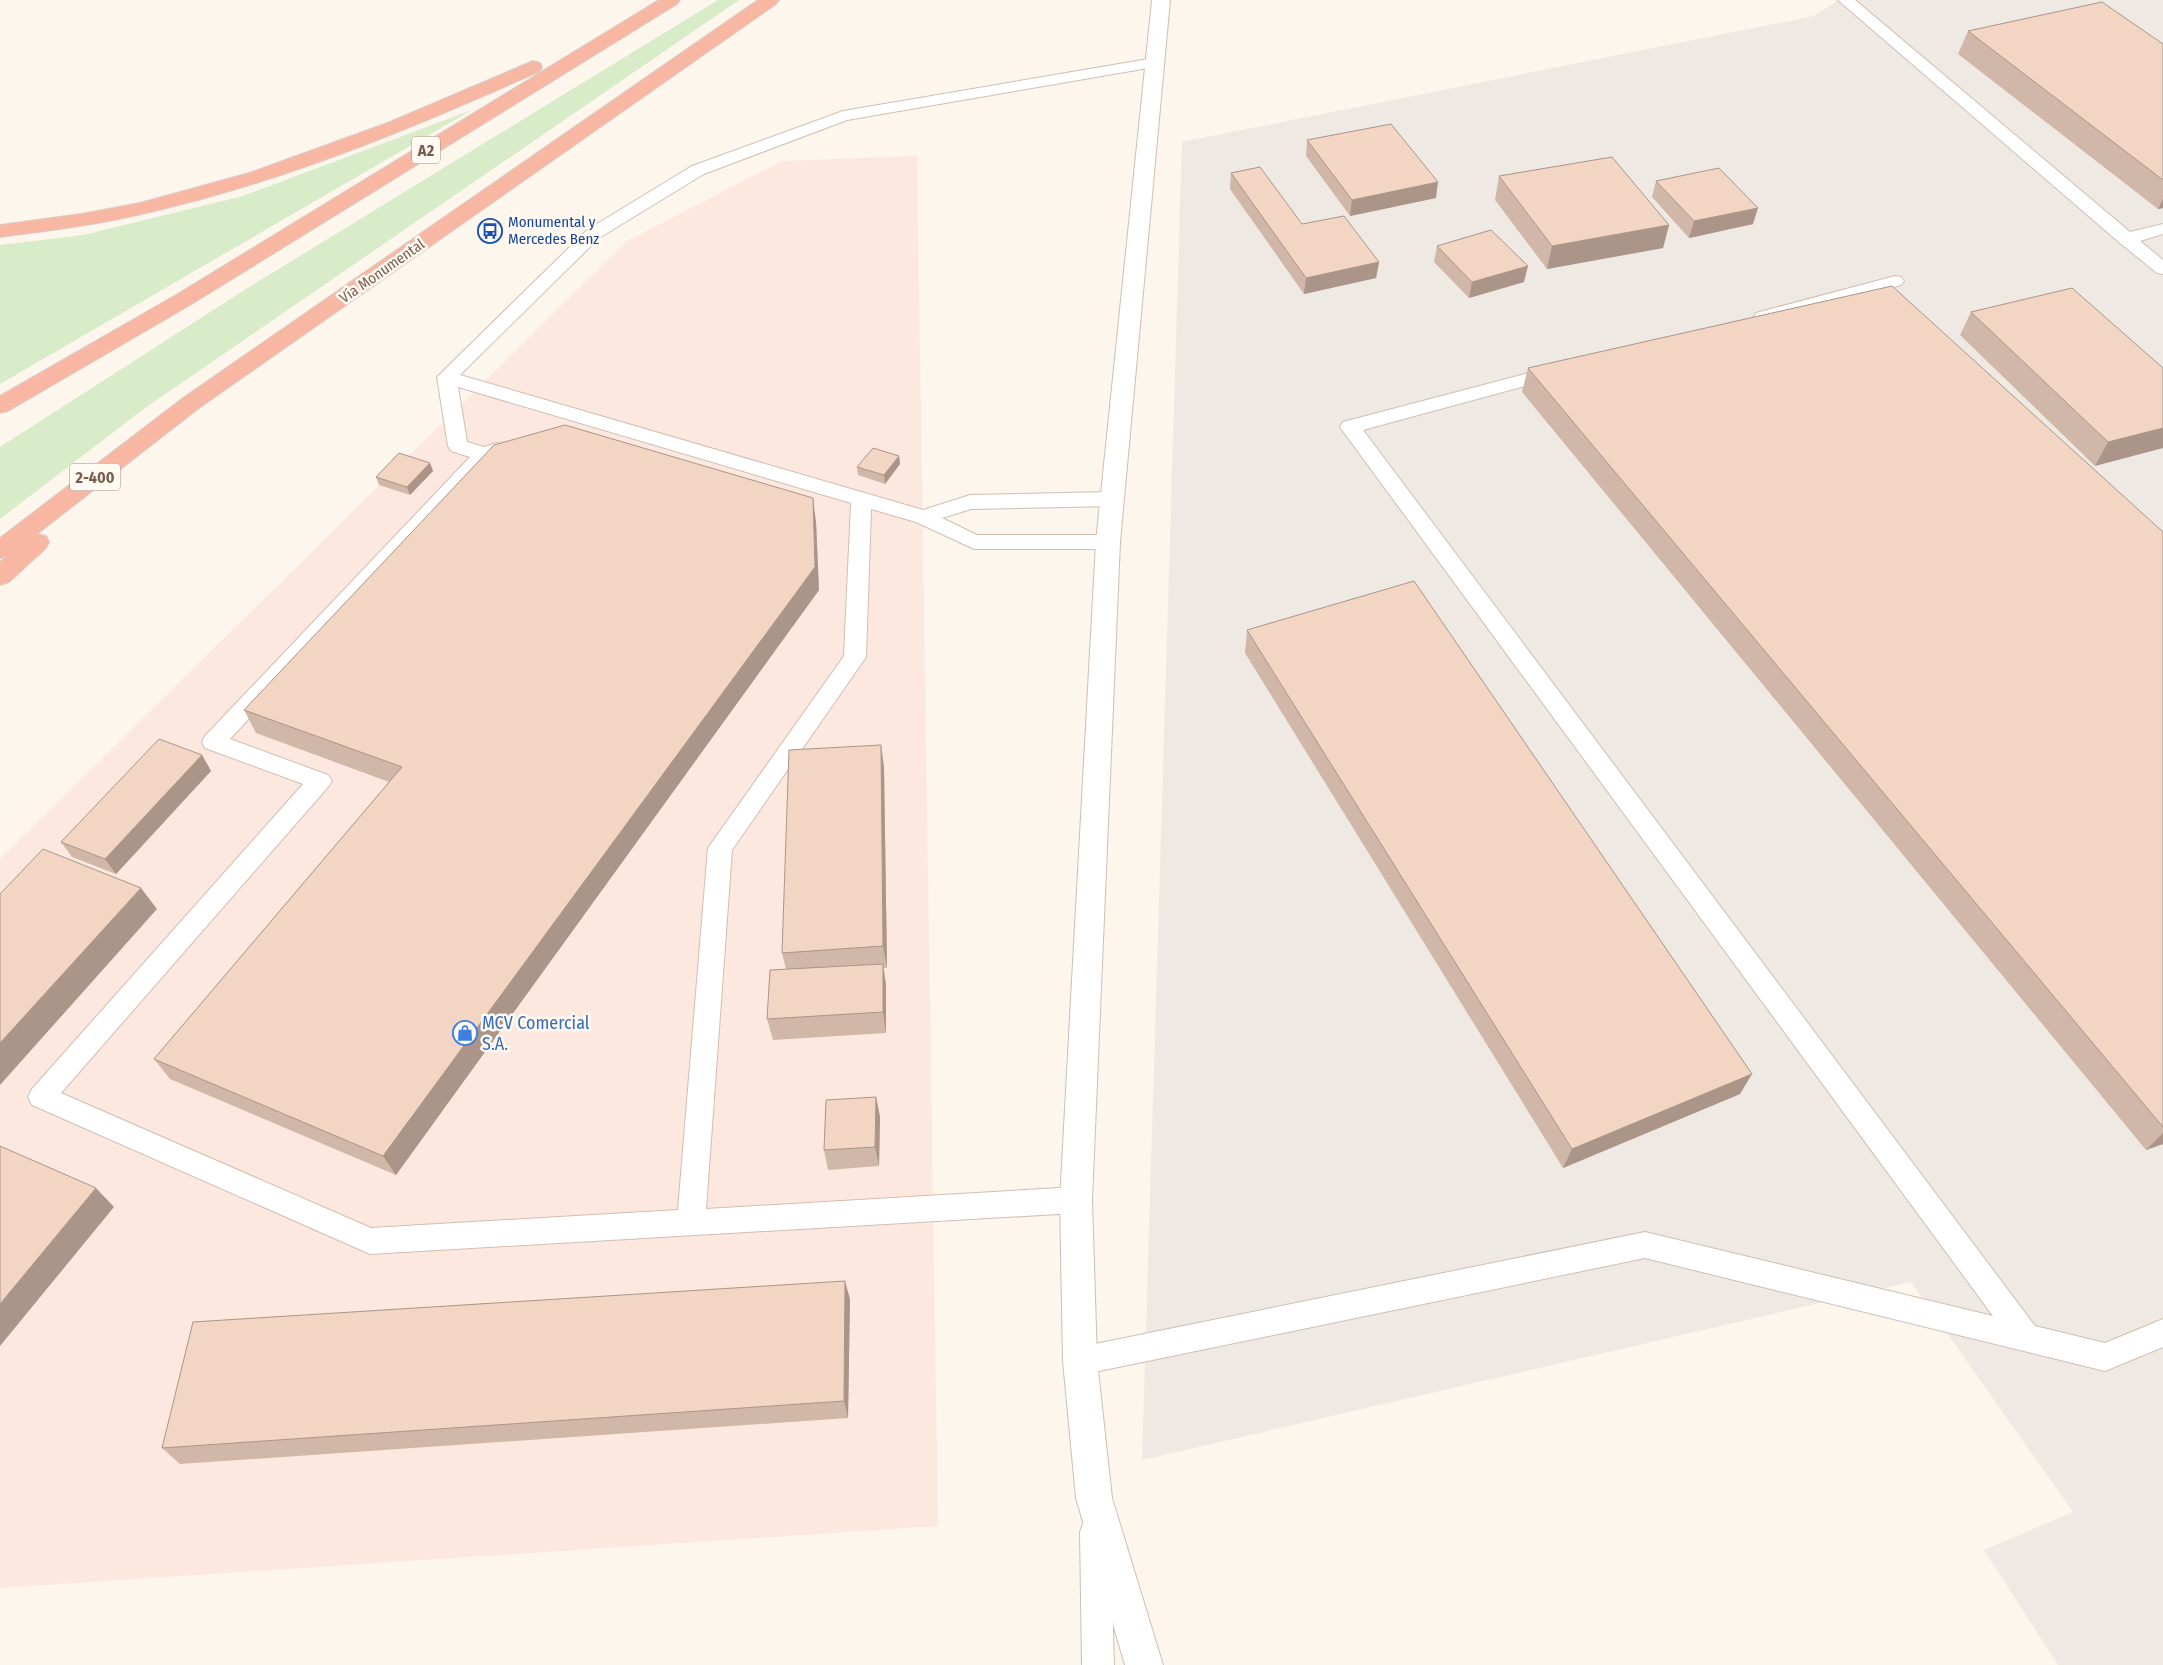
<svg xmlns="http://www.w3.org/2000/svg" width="2163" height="1665" font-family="'Fira Sans Condensed',sans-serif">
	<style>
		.commercial { fill: #fde8e0 }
		.industrial { fill: #efe9e4 }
		.green { fill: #d8ecc9 }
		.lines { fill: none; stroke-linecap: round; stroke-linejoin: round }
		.lane-casing { stroke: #d1beb0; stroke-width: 2 }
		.street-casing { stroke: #d1beb0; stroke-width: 2 }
		.highway-casing { stroke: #dad1cd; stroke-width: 2 }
		.lane { fill: #fff; fill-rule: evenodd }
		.street { fill: #fff; fill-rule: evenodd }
		.highway { fill: #f7b7a3; fill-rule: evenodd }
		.wall { fill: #d1b7a8 }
		.shaded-wall { fill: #aa9588 }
		.building { fill: #f3d5c3; stroke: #aa9588 }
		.labels { text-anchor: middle; stroke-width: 5; stroke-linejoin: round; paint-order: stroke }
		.far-transit-label { font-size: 15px; fill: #164399; stroke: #fffaf3; text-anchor: start }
		.far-street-label { font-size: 15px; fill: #7a5c4d; stroke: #fffaf3 }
		.shield { fill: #fffaf3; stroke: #a28b7f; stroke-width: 1 }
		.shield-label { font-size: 16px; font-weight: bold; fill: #7a5c4d }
		.shop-label { font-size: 18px; fill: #366cbe; stroke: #fffaf3; text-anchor: start }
	</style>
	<rect width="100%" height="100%" fill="#fdf6ec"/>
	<path class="commercial" d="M917,156L938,1526L0,1588V859L627,241L782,161Z"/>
	<path class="industrial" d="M1839,0H2163V1665H2058L1984,1550L2073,1512L1911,1282L1142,1460L1182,142L1814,16Z"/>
	<path class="green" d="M718,0H739L145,408L0,519V447L246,289Z
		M472,110L0,384V245L83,235L243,196Z"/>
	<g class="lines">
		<defs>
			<path id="lane" d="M1838,0H1855L2130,232L2163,224V234L2140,241L2163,260V274L2157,273L2120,243Z
				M1154,58L1160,60L1162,63L1160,66L847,120L704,174L599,238L460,375L923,510L970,495L1112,492L1119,494L1122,499L1119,504L1112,506L971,509L942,518L977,535H1108L1115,537L1118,542L1115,547L1108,549H974L916,522L871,509L866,657L732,850L706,1209L1076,1187L1086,1191L1090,1200L1086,1209L1076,1213L370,1254L32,1105L28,1097L32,1089L303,784L205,748L202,742L205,736L470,457L451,451L448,446L437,377L587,230L692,166L843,111ZM458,387L851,503L844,656L708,848L678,1210L371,1228L61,1093L328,787L332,781L328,775L230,739L491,459L504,455L507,450L504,445L497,443L484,447L467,442Z
				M1895,276L1901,277L1904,281L1901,285L1763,323L1756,321L1754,317L1756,313Z
				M1555,366L1562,368L1565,372L1562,376L1363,430L2035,1326L2105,1343L2163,1319V1347L2105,1371L1645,1258L1080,1375L1070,1371L1065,1361L1070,1351L1080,1347L1645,1232L1993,1316L1340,427L1343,422Z
				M1095,1517L1106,1521L1110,1532L1114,1665H1082L1080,1532L1084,1521Z"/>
			<path id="street" d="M1152,0H1170L1120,542L1092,1200L1097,1361L1112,1498L1163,1665H1125L1076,1498L1063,1361L1060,1200L1096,542Z"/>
			<path id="highway" d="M659,0H680L677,4L190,305L8,411L0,413V396L176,295Z
				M758,0H779L776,4L199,408L37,534L46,536L49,542L46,548L9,582L0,585V562L6,557L0,558V538L183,398Z
				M533,61L540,63L542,67L540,71C411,129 280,183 142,214C95,225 47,231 0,237V225L81,214L140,203L249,173L390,122Z"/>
		</defs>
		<use href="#lane" class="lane-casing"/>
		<use href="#street" class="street-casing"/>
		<use href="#highway" class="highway-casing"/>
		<use href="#lane" class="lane"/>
		<use href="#street" class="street"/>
		<use href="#highway" class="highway"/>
	</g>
	<path class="wall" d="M1968,31L2163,44V208L2158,209L1958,54Z
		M1307,140L1436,198L1350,216L1306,156Z
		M1231,173L1302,224L1379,262L1376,278L1304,294L1230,189Z
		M1499,176L1669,225L1663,248L1547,269L1495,200Z
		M1656,181L1753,224L1689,238L1652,197Z
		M1437,246L1524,282L1469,298L1434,262Z
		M1971,312L2163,368L2095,466L1960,335Z
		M1528,368L2163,532V1144L2146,1150L1522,392Z
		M899,456L900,464L885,484L858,475L857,467Z
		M430,463L433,471L410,495L379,485L376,477Z
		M816,522L819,590L396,1175L170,1079L154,1059L389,782L256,733L244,710Z
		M1247,630L1740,1094L1563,1168L1245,653Z
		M881,745L884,768L887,968H883L886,985V1033L773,1040L767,1019L786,969L782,953Z
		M202,755L211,771L116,874L72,857L61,842Z
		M876,1097L880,1117L879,1166L828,1170L824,1150Z
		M850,1299L848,1418L180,1464L162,1448Z"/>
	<path class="shaded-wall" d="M1438,182L1436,198L1350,216L1352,200Z
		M2163,199V208L2158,209Z
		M1758,208L1753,224L1689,238L1694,221Z
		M1669,225L1663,248L1547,269L1552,246Z
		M1379,262L1376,278L1304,294L1306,278Z
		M1528,266L1524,282L1469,298L1472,282Z
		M2163,428V448L2095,466L2108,442Z
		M899,456L900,464L885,484L884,475Z
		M430,463L433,471L410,495L407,487Z
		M813,498L816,522L819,590L396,1175L383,1156Z
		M881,745L884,768L887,968L883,946Z
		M202,755L211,771L116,874L105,859Z
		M141,888L157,909L0,1085V1043Z
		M883,964L886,985V1033L883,1012Z
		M1752,1074L1740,1094L1563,1168L1572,1149Z
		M876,1097L880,1117L879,1166L875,1147Z
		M2163,1133V1144L2146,1150Z
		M96,1188L114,1207L0,1346V1304Z
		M845,1281L850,1299L848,1418L844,1401Z"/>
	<path class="building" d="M2102,2L2163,44V180L1968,31Z
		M1391,124L1438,182L1352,200L1307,140Z
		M1612,157L1669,225L1552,246L1499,176Z
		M1260,167L1302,224L1344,216L1379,262L1306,278L1231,173Z
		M1719,168L1758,208L1694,221L1656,181Z
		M1491,230L1528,266L1472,282L1437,246Z
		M1892,286L2163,532V1127L1528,368Z
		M2072,288L2163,368V428L2108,442L1971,312Z
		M565,425L813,498L815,567L383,1156L154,1059L402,767L244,710L494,445Z
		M873,448L899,456L884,475L857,467Z
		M399,453L430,463L407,487L376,477Z
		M1414,581L1752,1074L1572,1149L1247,630Z
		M159,739L202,755L105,859L61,842Z
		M881,745L883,946L782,953L789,750Z
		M43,849L141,888L0,1043V894Z
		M883,964V1012L767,1019L770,970Z
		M876,1097L875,1147L824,1150L826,1100Z
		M0,1146L96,1188L0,1304Z
		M845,1281L844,1401L162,1448L193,1322Z"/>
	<defs>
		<symbol id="bus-ring" viewBox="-11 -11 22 22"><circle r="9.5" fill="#fffaf3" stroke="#1a4fb4" stroke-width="1.5"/><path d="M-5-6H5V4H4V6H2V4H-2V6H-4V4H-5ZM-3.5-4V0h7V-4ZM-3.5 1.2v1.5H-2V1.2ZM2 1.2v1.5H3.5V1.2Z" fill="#1a4fb4"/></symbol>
		<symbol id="shop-ring" viewBox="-11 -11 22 22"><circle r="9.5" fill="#fffaf3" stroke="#3f7fe0" stroke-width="1.5"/><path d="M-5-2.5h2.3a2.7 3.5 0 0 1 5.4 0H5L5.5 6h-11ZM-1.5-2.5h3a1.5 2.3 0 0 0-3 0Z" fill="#3f7fe0"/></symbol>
	</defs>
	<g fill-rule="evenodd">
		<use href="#bus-ring" x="476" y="217" width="28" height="28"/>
		<use href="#shop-ring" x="451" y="1019" width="28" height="28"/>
	</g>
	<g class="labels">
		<g class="far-transit-label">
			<text x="508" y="227">Monumental y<tspan x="508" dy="17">Mercedes Benz</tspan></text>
		</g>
		<g class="far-street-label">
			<text transform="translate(382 271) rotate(-35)" y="5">Vía Monumental</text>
		</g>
		<g class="shield">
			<rect x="412" y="136.5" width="28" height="27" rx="4"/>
			<rect x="70" y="463.5" width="50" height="27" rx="4"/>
		</g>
		<g class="shield-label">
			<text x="426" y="156">A2</text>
			<text x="95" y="483">2-400</text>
		</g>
		<g class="shop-label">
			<text x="482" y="1029">MCV Comercial<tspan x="482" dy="21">S.A.</tspan></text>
		</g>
	</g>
</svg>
